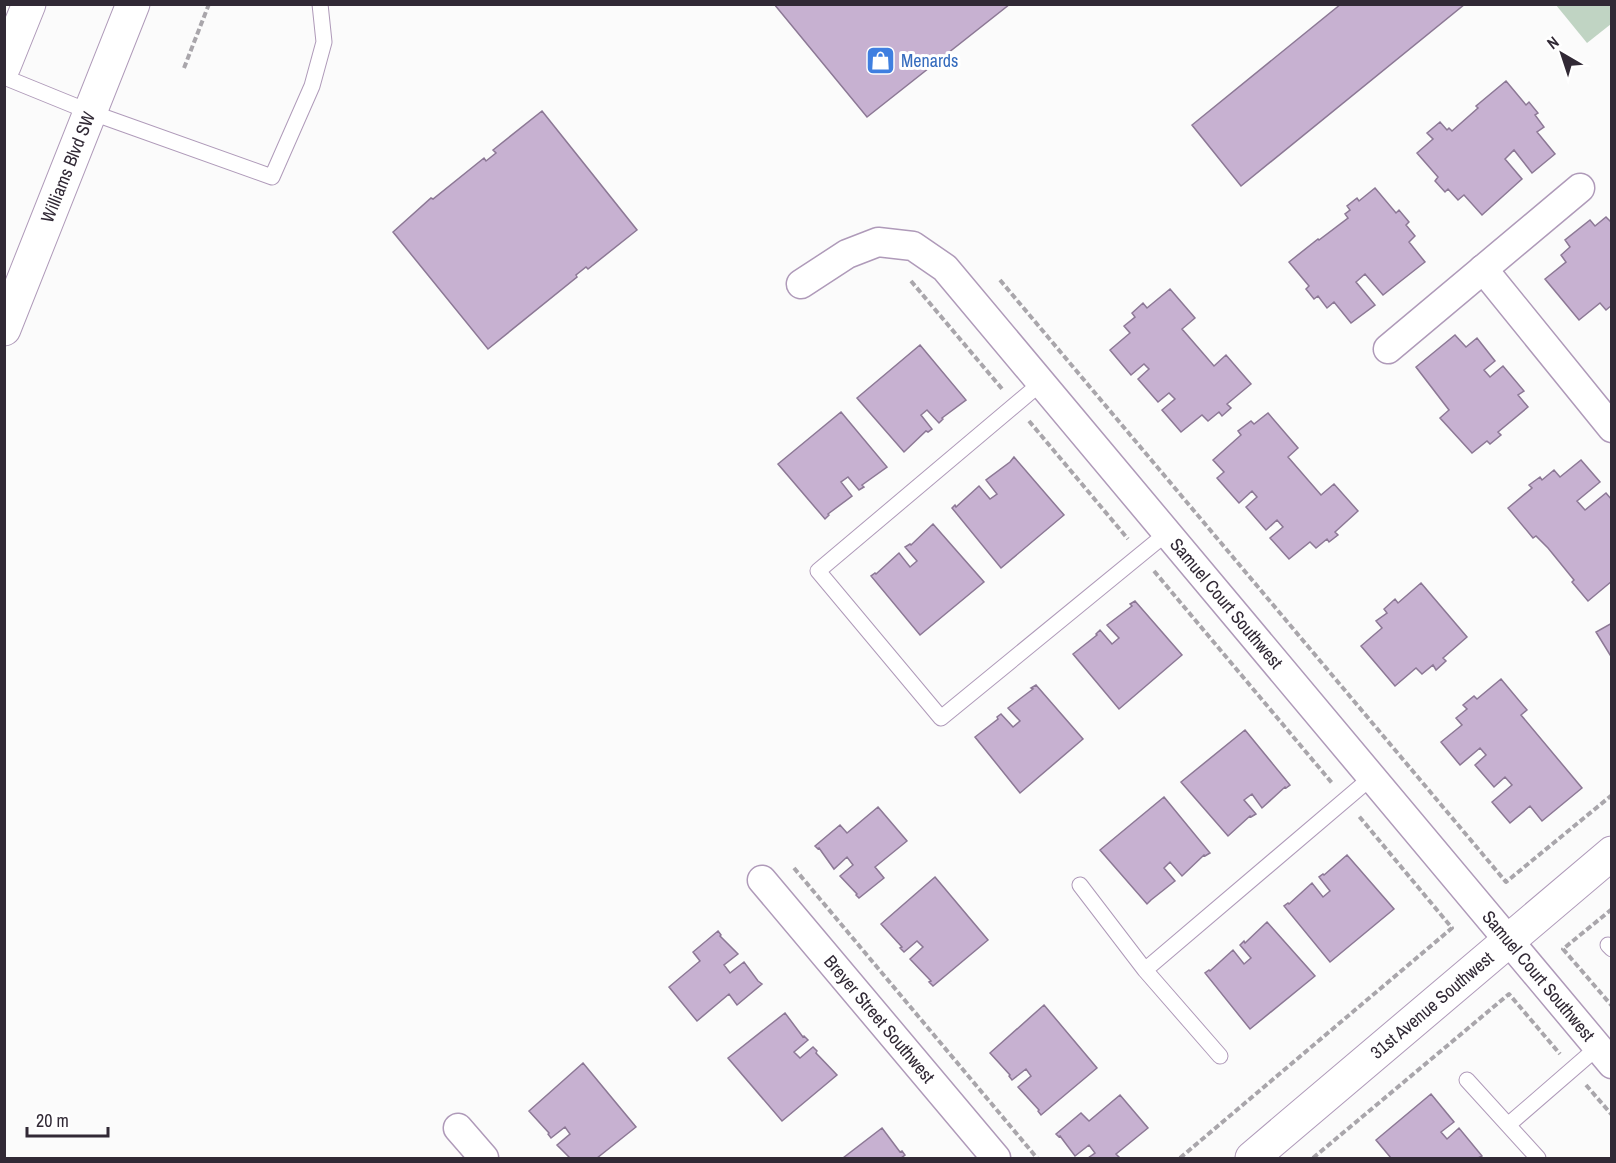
<svg xmlns="http://www.w3.org/2000/svg" width="1616" height="1163" font-family="'Archivo Narrow',sans-serif">
	<style>
		.green { fill: #c0d4c3 }
		.building { fill: #c7b1d1; stroke: #8c7895; stroke-width: 1.5 }
		.lines { fill: none; stroke-linecap: round; stroke-linejoin: round }
		.service-casing { stroke: #af9ab9; stroke-width: 17 }
		.minor-casing { stroke: #af9ab9; stroke-width: 31 }
		.tertiary-casing { stroke: #af9ab9; stroke-width: 35 }
		.primary-casing { stroke: #af9ab9; stroke-width: 35 }
		.path { stroke: #a9a6ab; stroke-width: 4; stroke-dasharray: 6 3; stroke-linecap: butt }
		.service { stroke: #fff; stroke-width: 15 }
		.minor { stroke: #fff; stroke-width: 28 }
		.tertiary { stroke: #fff; stroke-width: 33 }
		.primary { stroke: #fff; stroke-width: 33 }
		.labels { text-anchor: middle; stroke-width: 6; stroke-linejoin: round; paint-order: stroke }
		.shop-label { font-size: 18px; fill: #366cbe; stroke: #fff; text-anchor: start }
		.street-label { font-size: 18px; fill: #312935; stroke: #fff }
	</style>
	<rect width="100%" height="100%" fill="#fbfbfb"/>
	<path class="green" d="M1556,5H1611V24L1587,43Z"/>
	<path class="building" d="M774,4H1010L867,117Z
		M1341,4H1465L1241,186L1192,125Z
		M1506,81L1526,105L1529,102L1538,113L1535,115L1544,127L1537,132L1555,154L1532,173L1514,150L1505,159L1522,179L1482,215L1464,195L1458,200L1448,189L1445,192L1435,181L1438,177L1417,153L1433,139L1427,133L1440,122L1447,130L1449,128L1452,131L1478,108L1476,106Z
		M542,111L637,230L588,269L586,267L576,275L577,277L488,349L393,232L431,198L433,199L484,158L486,161L496,153L493,150Z
		M1375,188L1396,213L1399,210L1409,222L1406,225L1415,236L1409,242L1425,262L1383,295L1365,274L1356,282L1375,305L1351,323L1334,302L1327,308L1318,296L1314,299L1306,289L1309,286L1289,262L1318,239L1319,240L1348,218L1345,214L1350,210L1347,206L1357,198L1359,201Z
		M1606,217L1612,223V305L1606,310L1600,303L1579,320L1545,279L1566,262L1561,255L1570,247L1565,240L1590,220L1595,226Z
		M1170,289L1195,318L1182,329L1214,366L1226,355L1251,384L1227,404L1231,408L1222,416L1219,412L1208,421L1202,415L1181,432L1162,410L1175,399L1169,393L1158,402L1138,379L1149,369L1144,364L1131,375L1110,350L1130,333L1124,326L1135,317L1132,313L1143,303L1147,308Z
		M1455,335L1466,347L1477,338L1495,361L1484,370L1490,377L1503,366L1524,391L1518,395L1528,407L1498,432L1501,435L1490,444L1487,441L1472,453L1440,418L1449,410L1416,367Z
		M920,345L966,400L942,418L943,419L939,423L927,410L921,415L932,429L928,432L926,431L904,452L857,398Z
		M841,412L887,467L862,485L864,487L859,490L848,477L841,482L852,496L828,514L829,515L825,519L778,464Z
		M1268,413L1298,448L1288,457L1321,495L1334,484L1358,511L1335,532L1338,535L1329,542L1327,539L1316,548L1310,542L1289,559L1270,538L1283,527L1277,520L1266,530L1246,507L1257,497L1252,491L1239,503L1217,478L1224,472L1213,460L1241,435L1238,431L1251,421L1254,424Z
		M1014,457L1064,515L1001,568L952,508L955,505L956,507L979,486L990,499L997,494L986,480L1010,462Z
		M1581,460L1600,482L1577,501L1585,510L1606,493L1612,500V581L1588,601L1572,582L1574,580L1548,548L1536,536L1533,538L1508,508L1532,488L1529,485L1540,477L1542,480L1554,470L1560,477Z
		M933,524L984,582L920,635L871,576L875,573L876,574L899,553L910,567L917,561L905,547L910,544L911,545Z
		M1421,583L1467,637L1443,658L1446,661L1436,670L1433,665L1422,674L1416,668L1395,686L1361,646L1382,628L1376,621L1387,613L1384,609L1395,599L1398,603Z
		M1135,601L1182,655L1119,709L1073,654L1097,635L1096,634L1100,630L1112,644L1119,638L1107,625L1132,606L1130,604Z
		M1612,623V658L1596,632Z
		M1501,679L1527,710L1521,715L1582,788L1542,821L1530,806L1510,823L1492,802L1512,785L1505,777L1494,787L1475,765L1486,755L1480,748L1460,765L1441,742L1462,725L1456,718L1467,709L1463,705L1474,696L1477,699Z
		M1036,685L1083,739L1020,793L975,737L998,719L997,717L1001,714L1013,727L1020,721L1008,708L1033,689L1031,688Z
		M1245,730L1290,785L1286,788L1285,787L1262,808L1252,794L1244,800L1256,814L1251,817L1250,816L1228,836L1181,782Z
		M1164,797L1210,853L1205,856L1204,855L1182,876L1170,862L1164,868L1175,881L1151,900L1147,904L1100,850Z
		M878,807L907,841L875,867L884,878L859,898L856,895L857,894L840,876L853,865L847,857L834,869L819,848L818,849L815,846L840,825L847,833Z
		M1347,855L1394,909L1330,962L1284,906L1288,903L1289,904L1312,883L1323,897L1330,891L1319,877L1323,874L1324,875Z
		M935,877L988,940L933,986L929,982L931,981L910,959L923,947L917,941L904,952L900,948L902,947L881,924Z
		M1267,922L1315,976L1250,1029L1205,973L1209,970L1210,971L1233,950L1244,964L1251,958L1240,945L1244,941L1245,943Z
		M718,931L721,935L720,936L738,954L724,965L730,973L744,962L758,981L762,984L737,1005L729,994L697,1021L669,987L700,961L693,952Z
		M1044,1005L1097,1068L1041,1115L1038,1111L1039,1110L1018,1087L1031,1076L1026,1069L1012,1080L1009,1076L1010,1075L990,1053Z
		M785,1013L803,1037L804,1036L808,1040L794,1052L800,1058L813,1047L817,1051L816,1053L837,1075L782,1121L728,1058Z
		M583,1063L636,1127L597,1158H570L557,1145L570,1134L565,1127L551,1138L548,1134L549,1133L529,1111Z
		M1431,1094L1454,1122L1441,1132L1447,1139L1459,1128L1482,1156L1478,1158H1391L1376,1140Z
		M1120,1095L1148,1128L1116,1154L1120,1158H1088L1095,1153L1089,1145L1075,1156L1060,1136L1059,1137L1056,1134L1081,1113L1089,1121Z
		M882,1128L900,1152L902,1151L905,1155L901,1158H843Z"/>
	<g class="lines">
		<defs>
			<path id="service" d="M4,77L90,112L272,177L312,86L324,42L320,4
				M1041,383L818,571L941,718L1167,533
				M1080,885L1145,970L1220,1056
				M1608,945L1612,949
				M1145,970L1372,777
				M1467,1080L1538,1158
				M1508,1125L1598,1047"/>
			<g id="minor">
				<path d="M1483,269L1612,428"/>
				<path id="s1" d="M801,284L847,254L878,242L913,246L945,268L1612,1064"/>
				<path d="M1388,349L1580,188"/>
				<path id="s2" d="M762,880L996,1158"/>
				<path d="M458,1128L484,1158"/>
			</g>
			<g id="tertiary">
				<path id="s3" d="M1252,1158L1612,853"/>
			</g>
			<g id="primary">
				<path d="M4,66L29,4"/>
				<path id="s4" d="M4,329L133,4"/>
			</g>
		</defs>
		<use href="#service" class="service-casing"/>
		<use href="#minor" class="minor-casing"/>
		<use href="#tertiary" class="tertiary-casing"/>
		<use href="#primary" class="primary-casing"/>
		<path class="path" d="M184,68L209,4
			M1000,280L1506,882L1612,795
			M911,281L1003,390
			M1029,421L1128,539
			M1154,571L1332,783
			M794,868L1037,1158
			M1612,909L1563,949L1612,1006
			M1586,1085L1612,1115
			M1180,1158L1452,928L1358,815
			M1313,1158L1509,994L1560,1054"/>
		<use href="#service" class="service"/>
		<use href="#minor" class="minor"/>
		<use href="#tertiary" class="tertiary"/>
		<use href="#primary" class="primary"/>
	</g>
	<defs>
		<symbol id="shop-square" viewBox="-11 -11 22 22"><rect x="-9" y="-9" width="18" height="18" rx="4" fill="#3f7fe0" stroke="#fff"/><path d="M-5-2.5h2.3a2.7 3.5 0 0 1 5.4 0H5L5.5 6h-11ZM-1.5-2.5h3a1.5 2.3 0 0 0-3 0Z" fill="#fff"/></symbol>
	</defs>
	<g fill-rule="evenodd">
		<use href="#shop-square" x="864" y="44" width="33" height="33"/>
	</g>
	<g class="labels">
		<g class="shop-label">
			<text x="901" y="67">Menards</text>
		</g>
		<g class="street-label">
			<text dy="6" stroke="none"><textPath href="#s4" startOffset="174">Williams Blvd SW</textPath></text>
			<text dy="6" stroke="none"><textPath href="#s1" startOffset="600">Samuel Court Southwest</textPath></text>
			<text dy="6" stroke="none"><textPath href="#s1" startOffset="1086">Samuel Court Southwest</textPath></text>
			<text dy="6" stroke="none"><textPath href="#s3" startOffset="236">31st Avenue Southwest</textPath></text>
			<text dy="6" stroke="none"><textPath href="#s2" startOffset="182">Breyer Street Southwest</textPath></text>
		</g>
	</g>
	<rect width="1616" height="1163" fill="none" stroke="#312935" stroke-width="12"/>
	<g transform="translate(1562 54) rotate(321)" stroke="#ffffff" stroke-width="4.5" paint-order="stroke">
	<path d="M0-4.5L10 22L0 15L-10 22Z" fill="#312935"/>
	<text y="-9" font-size="16" font-weight="bold" text-anchor="middle" fill="#312935">N</text>
	</g>
	<path d="M27 1127v9h81v-9" fill="none" stroke="#312935" stroke-width="3"/>
	<text x="36" y="1127" font-size="18" fill="#312935" stroke="#ffffff" stroke-width="4.5" paint-order="stroke">20 m</text>
</svg>
